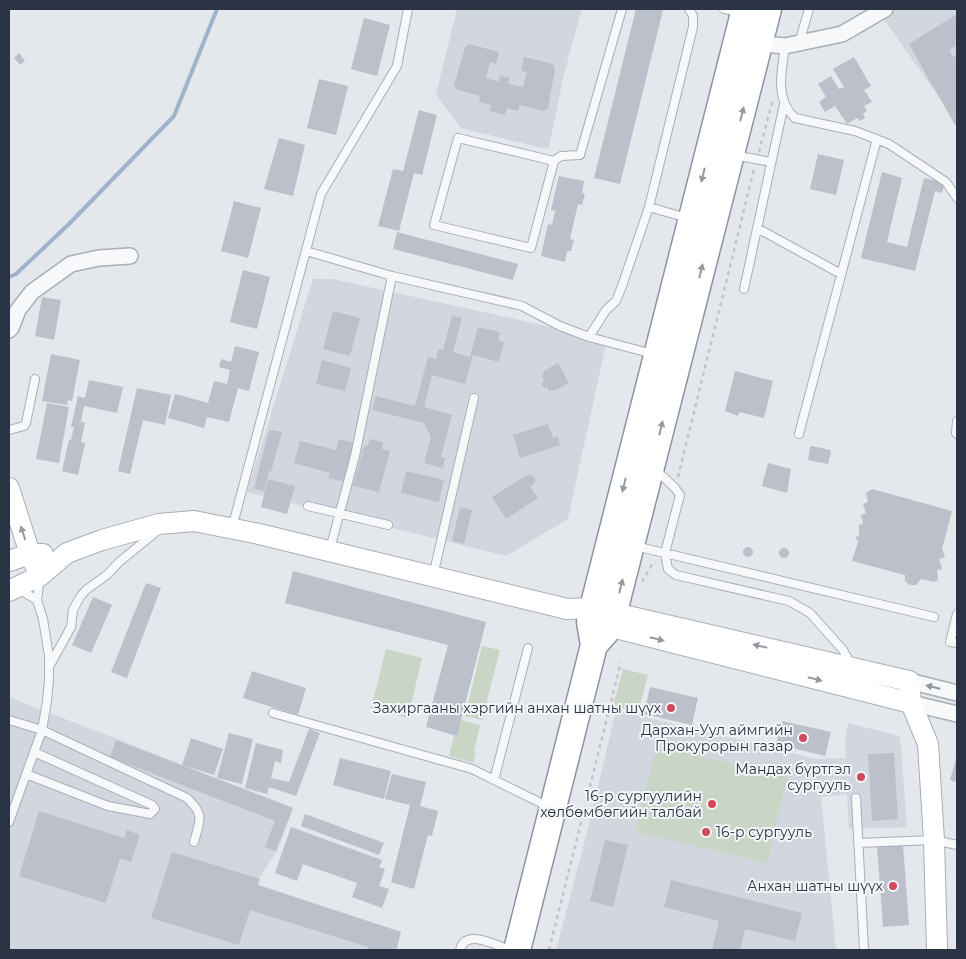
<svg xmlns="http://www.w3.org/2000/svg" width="966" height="959" font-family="Montserrat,sans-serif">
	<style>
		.built { fill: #d2d6de }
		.green { fill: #c9d6c5 }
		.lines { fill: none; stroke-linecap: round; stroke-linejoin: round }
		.stream { stroke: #9fb4cc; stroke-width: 4 }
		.building { fill: #bbc0ca }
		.lane-casing { stroke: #a9aeb7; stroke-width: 10 }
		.street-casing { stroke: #a9aeb7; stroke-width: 18 }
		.secondary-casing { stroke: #a9aeb7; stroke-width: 22 }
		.highway-casing { stroke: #8b94a3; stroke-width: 29 }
		.path { stroke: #c2c5cb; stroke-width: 2.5; stroke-dasharray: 4 4; stroke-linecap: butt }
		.lane { stroke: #f7f8fa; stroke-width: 8 }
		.street { stroke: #f7f8fa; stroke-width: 15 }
		.secondary { stroke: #fff; stroke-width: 20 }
		.highway { stroke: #fff; stroke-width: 26 }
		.oneway { fill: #959aa2 }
		.oneway2 { fill: #9196a0 }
		.poi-dot { fill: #d1495b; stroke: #f4f6f9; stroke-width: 2 }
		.labels { text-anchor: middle; stroke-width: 4; stroke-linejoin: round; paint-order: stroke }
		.poi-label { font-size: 14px; fill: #2b3445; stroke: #f4f6f9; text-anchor: end }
	</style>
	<rect width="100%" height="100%" fill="#e4e7ec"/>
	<path class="built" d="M457,9H582L564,74L549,147L546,149L461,128L436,95Z
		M897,9H957V123L883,18Z
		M313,279H332L607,339L568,519L506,556L247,492Z
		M9,697L293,808L277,851L255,884L401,932L397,950H9Z
		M616,710L817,759L846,758L845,739L848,723L900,736L907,827L849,829L847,794L821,797L836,950H556L587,833Z"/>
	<path class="green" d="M482,646L500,650L482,720L465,716Z
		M386,649L422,658L408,718L371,709Z
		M623,669L648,675L638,712L613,706Z
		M461,720L480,725L474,752L476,753L473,763L449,756L454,735Z
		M657,746L787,777L767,863L636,832Z"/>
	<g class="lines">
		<path class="stream" d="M9,277L16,274L69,224L174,116L217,9"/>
	</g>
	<path class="building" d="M636,9L663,10L620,184L594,178Z
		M957,14V45L949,50L953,57L957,55V123L955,125L909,44Z
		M364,18L390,25L377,76L351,69Z
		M469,44L499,52L496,64L490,62L486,78L499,82L500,76L510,78L508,84L523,87L527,72L521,71L524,57L553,64L555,69L548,108L543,111L520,105L518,111L507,108L505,115L490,111L491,105L479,102L480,96L458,90L454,86L465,47Z
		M19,53L25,61L20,65L14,58Z
		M854,57L871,86L864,90L872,102L864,106L867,111L863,114L865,118L860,121L857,118L847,124L835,106L825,112L819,102L826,97L818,84L831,76L839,89L844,87L833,69Z
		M319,79L348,86L336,135L307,128Z
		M419,110L437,115L422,175L414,173L399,231L378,226L393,169L403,171Z
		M279,138L305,145L293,196L264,189Z
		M818,154L844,160L836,195L810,189Z
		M882,172L902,178L887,242L907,247L924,178L945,183L942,193L935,191L915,271L861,258Z
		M559,176L584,181L582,193L585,194L582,205L578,204L570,239L574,240L571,251H567L565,262L541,256L548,224L552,225L555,211L551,210Z
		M234,201L261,208L248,258L221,251Z
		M397,232L518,264L513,280L393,249Z
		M243,270L270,277L257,329L230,322Z
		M42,297L61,300L54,340L35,336Z
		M333,311L360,318L350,356L323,349Z
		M452,316L462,318L453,352L470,357L478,327L500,332L498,340L504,342L499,362L473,355L465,384L432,375L424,407L452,415L441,457L445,458L443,468L424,463L431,437L424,423L372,410L376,396L415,406L428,357L436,359L438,349L443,350Z
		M235,346L259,352L249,391L238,388L229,422L207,417L204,428L168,418L175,394L208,403L214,381L227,384L230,370L219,367L221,359L231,362Z
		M51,354L80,360L72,401L68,400L67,405L42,401Z
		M322,360L351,368L345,391L316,384Z
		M558,363L569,383L555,390L549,391L547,387L544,388L541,384L544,382L542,376L544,371Z
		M735,371L773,381L764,418L739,412L738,416L725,411Z
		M89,380L123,387L117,413L84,406L81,422L85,423L81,442L85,443L78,475L62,471L69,440H71L74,427H71L78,396L85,398Z
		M137,388L171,395L165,425L143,420L130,474L118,471Z
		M47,403L69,407L59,463L36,459Z
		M548,424L553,438L558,436L560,445L520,458L513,435Z
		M269,430L282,432L271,472L269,471L264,491L254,489Z
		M339,439L355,443L345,482L328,478L330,473L294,463L300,441L336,450Z
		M370,439L383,442L382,449L390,451L379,492L353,486L364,446H367Z
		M812,446L830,450L831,452L828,464L808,460L810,447Z
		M768,463L791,469L787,493L762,486Z
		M406,471L444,480L439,502L401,493Z
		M527,475H531L535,478V483L530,487L538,498L506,519L492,497Z
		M268,479L295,486L287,514L261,507Z
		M872,489L952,511L942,549L945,557L939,559L942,569L937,570L938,580L934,582L921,579L916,585H910L905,581V575L852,561L858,542L855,537L859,536V525L863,524L861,515L866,513L863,504L868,502L866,493Z
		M460,507L472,510L464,544L452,541Z
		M743 552a5 5 0 1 1 10 0a5 5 0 1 1-10 0Z
		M779 553a5 5 0 1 1 10 0a5 5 0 1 1-10 0Z
		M293,571L486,622L457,736L426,727L448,645L285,603Z
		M146,583L161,588L127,678L111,672Z
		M93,597L112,605L91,653L72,645Z
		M252,671L306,688L298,715L243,698Z
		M650,687L698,698L692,725L644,714Z
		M782,721L831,732L825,756L776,744Z
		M309,729L320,733L296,796L269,787L267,794L245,788L256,743L283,750L281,763L275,761L271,778L289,782Z
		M229,733L253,739L242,784L217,778Z
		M191,738L223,749L214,775L182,765Z
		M116,740L293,808L276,851L265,847L275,821L110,757Z
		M894,753L898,819L872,821L868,754Z
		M957,755V782L950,780Z
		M340,758L391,771L384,799L333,785Z
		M392,774L426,782L420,806L438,811L432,836L428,835L414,889L391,882L410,805L385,799Z
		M39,811L124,838L127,830L140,835L131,862L120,858L106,903L19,876Z
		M305,814L384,843L379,855L301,826Z
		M291,827L382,860L379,867L385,869L379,886L389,889L382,908L352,897L357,883L303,864L297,881L275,873Z
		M605,840L628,845L613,907L590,901Z
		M903,845L909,925L883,927L877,847Z
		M172,852L260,879L258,885L401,932L396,950H367L368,947L250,910L239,945L151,918Z
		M671,880L802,913L795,941L745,929L740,950H712L719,921L664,907Z"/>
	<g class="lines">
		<defs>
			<path id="lane" d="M724,9L740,12
				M799,43L809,9
				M785,46C782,70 774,99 795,118L855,131L889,144L946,182L957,198
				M734,155L771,162
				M554,161L458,138L434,225L531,248L554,161L561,156L580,155L622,9
				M649,207L687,218
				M757,228L841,274
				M306,251L392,276L522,306L560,326L589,337L653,354
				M744,289L784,104
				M589,337L606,310L616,301L622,286L649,207L693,27V16L689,9
				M957,421L956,433L957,434
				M9,430L24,426L26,423L35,379
				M799,434L877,139
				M655,469L675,488L680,495L665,553L668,569L676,575L789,601L810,613L843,650L851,664
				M308,506L388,525
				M232,528L321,194L397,66L408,9
				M635,546L934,617
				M330,549L355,456L392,276
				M433,576L474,398
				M17,588L37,600
				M957,614L950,642L957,643
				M50,665L71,627L73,610L80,597L86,590L108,574L118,563L156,532
				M273,713L472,769L549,807
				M9,720L42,730L187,798C205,815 200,820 194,842
				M26,774L108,806L150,814L155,809L152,805L34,752
				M494,780L528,648
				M856,798L864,950
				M9,822L42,730L47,701L49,680V656L43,619L37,600L40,577
				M858,843L934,840L957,845
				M460,950C465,928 496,945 510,950"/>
			<path id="street" d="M753,43L785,46L842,34L885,9
				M9,330L11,328L18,310L32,292L71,264L99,258L130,256
				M909,681L957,693
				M911,703L957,714"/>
			<path id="secondary" d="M9,488L30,554L40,576
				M9,561L30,554H43
				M9,591L40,576L67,553L102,540L159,524L194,521L259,534L567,609L593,608L909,681L911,703L928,744L934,840L937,950
				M596,623L911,703"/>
			<path id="highway" d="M594,645L610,627L768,9
				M517,950L594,645L590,622L593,608L745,9"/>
		</defs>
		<use href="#lane" class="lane-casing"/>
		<use href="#street" class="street-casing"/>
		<use href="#secondary" class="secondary-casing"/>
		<use href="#highway" class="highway-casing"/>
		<path class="path" d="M759,152L773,99
			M678,477L754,169
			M642,582L654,561
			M549,950L621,662"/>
		<use href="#lane" class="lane"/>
		<use href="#street" class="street"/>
		<use href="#secondary" class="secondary"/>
		<use href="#highway" class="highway"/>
	</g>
	<defs><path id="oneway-solid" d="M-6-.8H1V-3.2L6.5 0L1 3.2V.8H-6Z" transform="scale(1.25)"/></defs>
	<g class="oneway">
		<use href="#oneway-solid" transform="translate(742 114) rotate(-76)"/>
		<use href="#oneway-solid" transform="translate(703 175) rotate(104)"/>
		<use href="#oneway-solid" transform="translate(701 271) rotate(-76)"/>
		<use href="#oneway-solid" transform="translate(661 428) rotate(-76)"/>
		<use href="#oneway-solid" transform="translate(624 485) rotate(104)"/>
		<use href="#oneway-solid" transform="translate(23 533) rotate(-108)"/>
		<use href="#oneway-solid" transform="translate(621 586) rotate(-76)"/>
		<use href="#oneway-solid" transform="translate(657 639) rotate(14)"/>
		<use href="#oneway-solid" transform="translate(760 646) rotate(-167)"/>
		<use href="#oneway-solid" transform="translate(815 679) rotate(14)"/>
	</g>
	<use class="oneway2" href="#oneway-solid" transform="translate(933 687) rotate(-166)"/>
	<g class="poi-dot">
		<circle cx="671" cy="708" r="5"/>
		<circle cx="803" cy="738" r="5"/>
		<circle cx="861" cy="777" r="5"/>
		<circle cx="712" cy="804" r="5"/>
		<circle cx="706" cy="832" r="5"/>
		<circle cx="893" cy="886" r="5"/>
	</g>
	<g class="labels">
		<g class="poi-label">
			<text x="661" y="713">Захиргааны хэргийн анхан шатны шүүх</text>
			<text x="793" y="735">Дархан-Уул аймгийн<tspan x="793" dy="16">Прокурорын газар</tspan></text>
			<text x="851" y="774">Мандах бүртгэл<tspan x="851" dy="16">сургууль</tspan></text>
			<text x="702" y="801">16-р сургуулийн<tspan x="702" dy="16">хөлбөмбөгийн талбай</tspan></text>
			<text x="716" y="837" text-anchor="start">16-р сургууль</text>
			<text x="883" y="891">Анхан шатны шүүх</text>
		</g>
	</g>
	<rect width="966" height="959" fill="none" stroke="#2b3445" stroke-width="20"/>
</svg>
